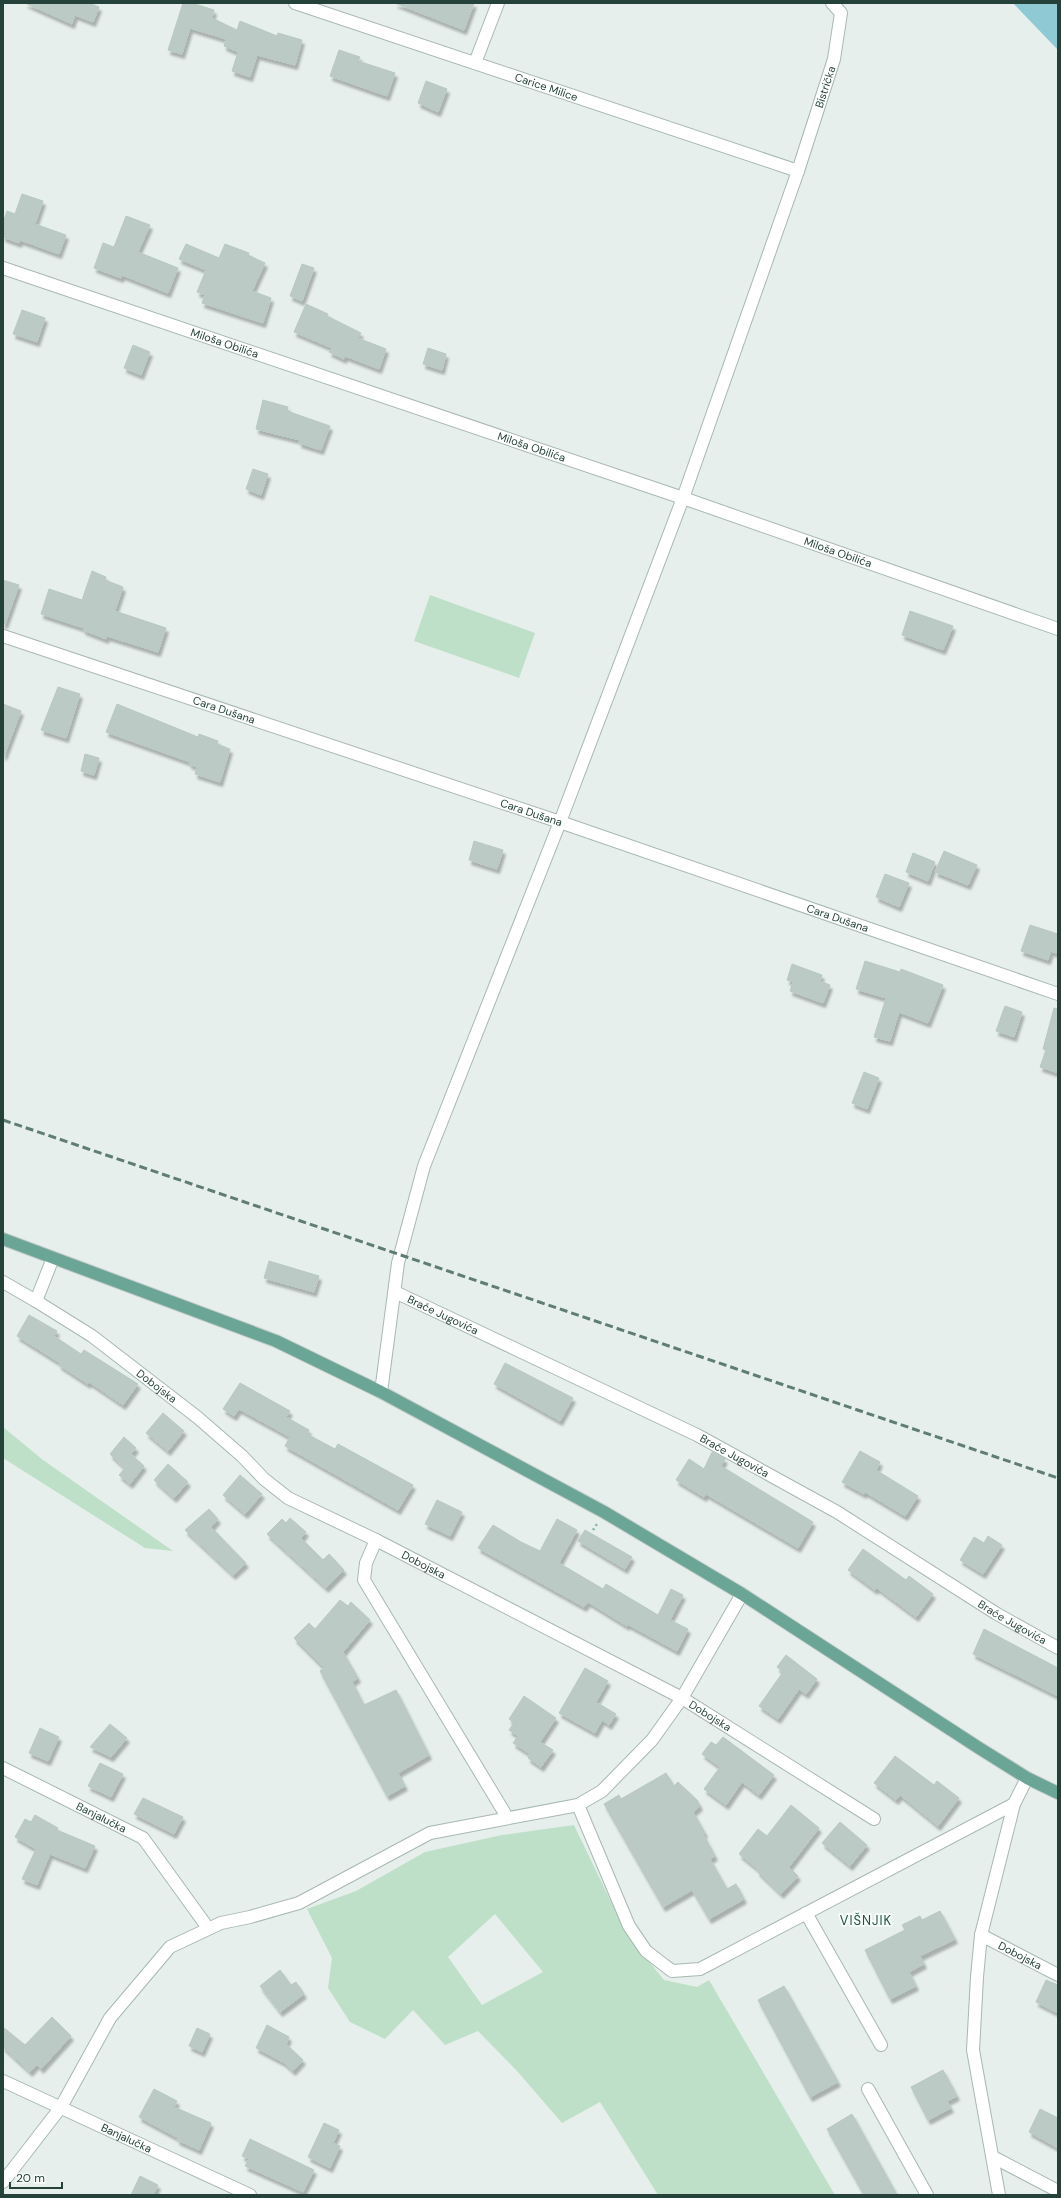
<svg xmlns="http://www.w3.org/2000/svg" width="1061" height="2198" font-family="'DM Sans',sans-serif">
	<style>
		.green { fill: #bfe0c8; fill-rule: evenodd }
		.water { fill: #8ec9d4 }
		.building { fill: #bbcac4; stroke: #b8c9c2; filter: url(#shadow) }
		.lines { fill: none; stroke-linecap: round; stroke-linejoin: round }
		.minor-casing { stroke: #a8b8b2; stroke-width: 14 }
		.major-casing { stroke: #c2cac8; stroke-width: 14 }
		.path { stroke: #86b3a5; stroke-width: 2.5; stroke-dasharray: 2 3; stroke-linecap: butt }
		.minor { stroke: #fff; stroke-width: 12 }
		.major { stroke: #6aa596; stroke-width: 12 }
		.rail { stroke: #5f7d75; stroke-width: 3; stroke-dasharray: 8 4; stroke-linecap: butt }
		.labels { text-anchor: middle; stroke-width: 4; stroke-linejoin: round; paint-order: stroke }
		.street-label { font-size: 11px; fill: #24423a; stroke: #f7fbf9 }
		.quarter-label { font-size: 13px; letter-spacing: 1px; fill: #1f5548; stroke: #f7fbf9 }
	</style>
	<defs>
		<filter id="shadow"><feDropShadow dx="2.5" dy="4.5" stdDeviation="1" flood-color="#0004"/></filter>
	</defs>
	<rect width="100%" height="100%" fill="#e6efeb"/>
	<path class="green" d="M430,595L535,633L519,678L414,641Z
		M3,1427L43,1460L173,1551L145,1548L3,1458Z
		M574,1825L626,1933L664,1980L697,1987L709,1980L835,2195H658L600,2102L562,2123L517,2071L478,2031L445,2045L413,2010L385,2039L350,2022L328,1988L332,1958L307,1909L356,1891L425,1852L502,1835ZM495,1914L543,1972L482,2005L448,1957Z"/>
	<path class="water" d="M1013,3H1058V50Z"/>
	<path class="building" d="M25,3H89L99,7L93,22L75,15L72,24Z
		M183,3H192L214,10L212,18L237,30L240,21L277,36L278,33L302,40L295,65L257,55L250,77L232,71L238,52L224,46L226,39L190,28L182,54L168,50Z
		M395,3H474L464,30Z
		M339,50L360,57L358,61L395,73L387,96L330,76Z
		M426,81L447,89L438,112L418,103Z
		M22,194L43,201L35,224L66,235L59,254L20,240L19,243L3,237V223L7,211L15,214Z
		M126,216L150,225L138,252L178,268L168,293L122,275L121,278L94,268L103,243L114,247Z
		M186,244L219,258L225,244L249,253L248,255L265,263L252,291L271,298L263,323L202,303L205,295L197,292L206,270L179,259Z
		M302,264L314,268L302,301L290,296Z
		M306,304L328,314L327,316L361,333L358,338L386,349L379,369L345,356L344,359L329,352L332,348L294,332Z
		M22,310L45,318L37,342L13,334Z
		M133,345L150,352L141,375L124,368Z
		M428,348L446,354L442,370L423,364Z
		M263,400L288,407L287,411L330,426L321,450L299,443L300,440L256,429Z
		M253,469L268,474L261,495L246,489Z
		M92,571L106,577L105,580L123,587L115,611L166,628L158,652L107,636L106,639L83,630L84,628L41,614L49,589L82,600Z
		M3,580L19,585L5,624H3Z
		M910,611L953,626L943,650L902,635Z
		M58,687L80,694L66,738L41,730Z
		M3,704L21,711L4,756L3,755Z
		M117,704L198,737L199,734L218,741L217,744L230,749L220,782L195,774L197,767L189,764L190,762L106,732Z
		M85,754L99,758L94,775L81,771Z
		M474,841L503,850L497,869L469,860Z
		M944,851L977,865L968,885L935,872Z
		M913,853L935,862L928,881L906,872Z
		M885,874L909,883L899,907L876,897Z
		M1030,925L1058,934V954L1051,951L1048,960L1021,951Z
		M865,961L900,972L901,969L943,985L928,1023L899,1012L890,1041L874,1037L886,998L856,989Z
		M792,964L822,975L820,981L830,985L823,1003L790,991L793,982L787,980Z
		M1005,1006L1022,1012L1014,1037L996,1031Z
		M1054,1008L1058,1009V1073L1040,1067L1046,1050L1043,1049Z
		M864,1072L879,1078L867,1109L852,1103Z
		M269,1261L319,1276L314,1292L264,1278Z
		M29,1315L57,1331L54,1336L81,1354L84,1350L138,1384L123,1405L89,1382L88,1384L59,1365L60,1363L17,1336Z
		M505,1363L573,1398L560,1421L494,1384Z
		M240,1383L290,1411L286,1417L309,1430L307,1434L335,1449L338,1444L413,1485L398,1510L285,1446L290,1437L239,1409L234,1416L223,1409Z
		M163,1413L184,1431L168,1451L146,1433Z
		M124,1437L136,1448L131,1454L144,1466L130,1484L119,1475L125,1468L110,1454Z
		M860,1451L880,1462L876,1470L918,1496L905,1516L865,1492L864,1494L842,1482Z
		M712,1452L725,1459L721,1466L813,1522L798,1548L706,1494L704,1497L676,1480L689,1459L704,1469Z
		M168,1464L188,1482L174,1498L154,1480Z
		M240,1475L262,1494L245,1514L223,1495Z
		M437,1500L462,1512L450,1536L425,1524Z
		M209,1509L218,1519L211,1527L246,1563L233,1575L185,1530Z
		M290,1518L306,1532L301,1538L323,1560L329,1554L344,1570L326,1588L267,1534L282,1519L286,1523Z
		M557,1519L577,1530L559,1563L603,1589L606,1584L658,1615L671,1589L683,1595L670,1620L688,1629L677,1651L627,1624V1626L588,1602L584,1607L478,1548L493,1525L521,1542L540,1551Z
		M585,1530L632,1557L625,1569L578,1541Z
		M988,1536L1002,1545L983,1574L960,1560L974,1537L984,1543Z
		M863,1549L906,1580L909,1576L933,1594L916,1617L877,1588L875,1590L848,1570Z
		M340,1600L348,1606L351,1602L370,1620L343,1652L358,1678L352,1682L364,1705L396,1690L429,1755L398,1773L405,1786L387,1796L320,1671L324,1668L294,1638L309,1623L315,1629Z
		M984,1629L1058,1668V1696L973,1654Z
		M786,1655L817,1679L806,1694L799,1689L778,1719L759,1706L783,1672L777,1667Z
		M585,1668L608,1681L596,1702L616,1714L609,1725L602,1720L595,1733L559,1713Z
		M524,1696L556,1718L540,1742L553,1750L541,1767L528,1758L530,1754L513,1743L518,1736L509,1730L514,1723L509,1719Z
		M110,1724L127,1738L111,1757L90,1747Z
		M40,1728L59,1737L48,1761L29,1753Z
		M723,1737L774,1775L759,1795L742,1782L726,1805L704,1789L720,1767L702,1754L711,1742L716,1745Z
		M895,1756L934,1785L937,1781L959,1798L938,1826L900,1795L896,1800L874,1783Z
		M100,1763L123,1774L111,1797L88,1786Z
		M666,1773L674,1786L678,1782L697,1800L700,1806L693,1812L705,1833L703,1834L715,1856L710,1859L727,1889L736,1884L744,1899L709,1919L692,1890L663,1907L604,1804L619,1795L621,1799Z
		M143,1798L183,1817L174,1834L134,1814Z
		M791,1805L819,1828L789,1867L798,1876L781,1894L757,1871L759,1870L739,1854L758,1829L767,1836Z
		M35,1815L58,1828L57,1830L95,1846L85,1868L50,1854L37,1885L22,1879L36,1849L15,1837L25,1819L31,1822Z
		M840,1822L867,1845L850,1866L822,1843Z
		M940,1911L955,1939L920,1956L924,1964L909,1972L916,1986L890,1999L865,1950L905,1930L902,1925L920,1916L922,1920Z
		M280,1970L291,1985L296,1982L304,1994L280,2012L260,1986Z
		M1046,1980L1058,1985V2013L1036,2002Z
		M784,1986L838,2082L810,2097L758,2000Z
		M52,2017L71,2036L41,2069L37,2064L30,2072L3,2047V2027L25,2045Z
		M267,2025L289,2037L286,2044L303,2060L293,2071L283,2062L256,2048Z
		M197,2028L210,2034L202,2052L189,2046Z
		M943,2070L957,2096L947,2101L951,2108L928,2120L911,2087Z
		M154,2089L177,2101L174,2107L211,2123L199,2150L177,2140L178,2138L139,2117Z
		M1040,2109L1058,2118V2148L1029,2132Z
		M852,2114L897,2195H864L827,2129Z
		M324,2123L339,2130L333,2143L340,2146L330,2168L308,2157Z
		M250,2139L314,2170L303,2192L245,2166L249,2159L242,2156Z
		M140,2176L158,2185L153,2195H131Z"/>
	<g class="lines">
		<defs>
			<g id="minor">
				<path id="s1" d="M295,3L798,171"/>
				<path d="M475,63L498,3"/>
				<path id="s2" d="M3,268L683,498L1058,629"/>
				<path id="s3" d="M3,636L560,822L1058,994"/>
				<path id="s4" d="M53,1258L36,1301L92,1336L197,1417L242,1456L264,1479L288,1498L376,1540L682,1698L874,1819"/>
				<path d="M3,1282L36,1301"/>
				<path id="s5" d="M395,1292L697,1435L837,1512L997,1614L1058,1648"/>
				<path id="s6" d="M381,1392L398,1263L424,1166L560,822L683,498L798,171L834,59L841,13L832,3"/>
				<path d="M376,1540L366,1563L364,1580L507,1817"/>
				<path id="s7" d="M3,1768L143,1838L208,1928"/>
				<path d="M578,1805L629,1926L646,1951L672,1971L700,1969L1014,1804"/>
				<path d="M806,1913L881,2045"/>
				<path id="s8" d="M981,1935L1058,1975"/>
				<path id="s9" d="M3,2081L250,2195"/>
				<path d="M868,2089L927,2195"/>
				<path d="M993,2157L1058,2191"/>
				<path d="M3,2182L61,2107L110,2018L170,1947L221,1923L250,1917L299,1903L430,1833L578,1805L602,1791L652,1740L682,1698L742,1594"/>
				<path d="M999,2195L973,2050L977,1977L981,1935L1014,1804L1027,1778"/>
			</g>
			<path id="major" d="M3,1239L276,1341L381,1392L604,1512L742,1594L979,1748L1027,1778L1058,1793"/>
		</defs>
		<use href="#minor" class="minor-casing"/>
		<use href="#major" class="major-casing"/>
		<path class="path" d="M593,1530L597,1524"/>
		<use href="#minor" class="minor"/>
		<use href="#major" class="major"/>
		<path class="rail" d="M3,1120L1058,1478"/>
	</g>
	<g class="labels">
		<g class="street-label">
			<text dy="4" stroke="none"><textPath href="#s1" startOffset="265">Carice Milice</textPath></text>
			<text dy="4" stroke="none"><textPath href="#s6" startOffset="1382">Bistrička</textPath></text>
			<text dy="4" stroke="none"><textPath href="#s2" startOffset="234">Miloša Obilića</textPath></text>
			<text dy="4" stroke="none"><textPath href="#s2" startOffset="558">Miloša Obilića</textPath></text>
			<text dy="4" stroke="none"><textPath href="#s2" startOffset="882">Miloša Obilića</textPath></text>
			<text dy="4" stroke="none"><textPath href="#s3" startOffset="233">Cara Dušana</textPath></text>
			<text dy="4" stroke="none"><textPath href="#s3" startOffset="557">Cara Dušana</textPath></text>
			<text dy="4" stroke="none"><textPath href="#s3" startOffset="881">Cara Dušana</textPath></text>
			<text dy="4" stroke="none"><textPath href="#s5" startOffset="53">Braće Jugovića</textPath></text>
			<text dy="4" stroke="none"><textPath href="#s4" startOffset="194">Dobojska</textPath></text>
			<text dy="4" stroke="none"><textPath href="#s5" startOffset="377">Braće Jugovića</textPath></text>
			<text dy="4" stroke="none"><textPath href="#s4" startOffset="518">Dobojska</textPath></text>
			<text dy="4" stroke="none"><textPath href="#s5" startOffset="701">Braće Jugovića</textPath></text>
			<text dy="4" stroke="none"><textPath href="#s4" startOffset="842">Dobojska</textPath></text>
			<text dy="4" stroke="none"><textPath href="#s7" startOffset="110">Banjalučka</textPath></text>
			<text dy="4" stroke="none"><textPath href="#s8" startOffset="44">Dobojska</textPath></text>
			<text dy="4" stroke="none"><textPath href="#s9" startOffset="136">Banjalučka</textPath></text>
		</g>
		<g class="quarter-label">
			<text x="866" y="1925">VIŠNJIK</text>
		</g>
	</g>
	<rect width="1061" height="2198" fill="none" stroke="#24423a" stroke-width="8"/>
	<path d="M10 2182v6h52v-6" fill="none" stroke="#24423a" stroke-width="2"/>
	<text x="16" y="2182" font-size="12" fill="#24423a" stroke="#f7fbf9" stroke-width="3" paint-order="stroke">20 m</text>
</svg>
